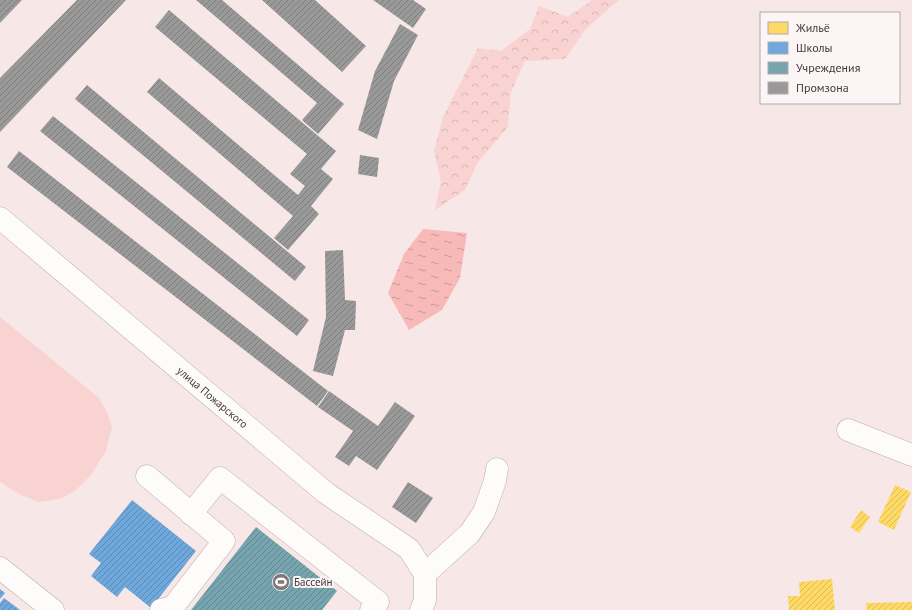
<svg xmlns="http://www.w3.org/2000/svg" width="912" height="610" font-family="'PT Sans',sans-serif">
	<style>
		.grass { fill: #f9d3d2 }
		.forest { fill: url(#forest-crowns) }
		.water { fill: url(#water-ripples) }
		.homes { fill: url(#homes-hatch) }
		.schools { fill: url(#schools-hatch) }
		.public { fill: url(#public-hatch) }
		.industry { fill: url(#industry-hatch) }
		.lines { fill: none; stroke-linecap: round; stroke-linejoin: round }
		.minor-casing { stroke: #b9acac; stroke-width: 23 }
		.minor { stroke: #fefbfb; stroke-width: 22 }
		.labels { text-anchor: middle; stroke-width: 4; stroke-linejoin: round; paint-order: stroke }
		.street-label { font-size: 11px; fill: #443939; stroke: #fbf5f5 }
		.poi-label { font-size: 11px; fill: #443939; stroke: #fbf5f5; text-anchor: start }
	</style>
	<defs>
		<pattern id="forest-crowns" width="20" height="18" patternUnits="userSpaceOnUse"><rect width="20" height="18" fill="#f9d3d2"/><path d="M2 6a3 3 0 1 1 6 0M12 15a3 3 0 1 1 6 0" fill="none" stroke="#d7b6b5"/></pattern>
		<pattern id="water-ripples" width="26" height="14" patternUnits="userSpaceOnUse"><rect width="26" height="14" fill="#f7bab8"/><path d="M2 4q2-2 4 0t4 0M15 11q2-2 4 0t4 0" fill="none" stroke="#ca9897"/></pattern>
		<pattern id="homes-hatch" width="6" height="6" patternUnits="userSpaceOnUse"><rect width="6" height="6" fill="#ffd966"/><path d="M-1 1l2-2M0 6l6-6M5 7l2-2" fill="none" stroke="#dcbb59"/></pattern>
		<pattern id="schools-hatch" width="6" height="6" patternUnits="userSpaceOnUse"><rect width="6" height="6" fill="#6fa8dc"/><path d="M-1 1l2-2M0 6l6-6M5 7l2-2" fill="none" stroke="#5d8ab3"/></pattern>
		<pattern id="public-hatch" width="6" height="6" patternUnits="userSpaceOnUse"><rect width="6" height="6" fill="#76a5af"/><path d="M-1 1l2-2M0 6l6-6M5 7l2-2" fill="none" stroke="#62878f"/></pattern>
		<pattern id="industry-hatch" width="6" height="6" patternUnits="userSpaceOnUse"><rect width="6" height="6" fill="#999"/><path d="M-1 1l2-2M0 6l6-6M5 7l2-2" fill="none" stroke="#7e7e7e"/></pattern>
	</defs>
	<rect width="100%" height="100%" fill="#f8e7e7"/>
	<path class="grass" d="M0,317L99,398L107,412L112,427L106,451L91,475L76,490L60,499L39,502L19,494L0,482Z"/>
	<path class="forest" d="M592,0H620L614,4L585,30L565,59L525,61L511,92L508,127L478,162L465,190L435,210L441,181L434,151L443,117L478,48L501,51L530,29L539,6L568,17Z"/>
	<path class="water" d="M423,229L467,233L460,278L442,310L409,330L388,293L404,254Z"/>
	<path class="homes" d="M895,485L911,492L894,530L878,522Z
		M861,510L870,517L859,533L850,527Z
		M832,579L835,610H789L788,596H800L799,582Z
		M912,602V610H867L866,603Z"/>
	<path class="schools" d="M132,500L196,551L151,608L125,587L117,597L91,576L101,563L89,554Z
		M0,589L5,593L0,599Z
		M4,598L20,610H0V603Z"/>
	<path class="public" d="M256,527L337,591L322,610H191Z"/>
	<path class="industry" d="M0,0H22L0,23Z
		M77,0H126L0,132V78Z
		M196,0H222L344,104L318,134L302,120L317,103Z
		M262,0H315L366,46L342,72Z
		M373,0H413L426,9L413,28Z
		M169,10L336,151L321,169L333,179L311,206L319,214L288,250L274,238L293,216L147,92L159,78L298,195L305,186L290,174L307,154L155,27Z
		M400,24L418,35L394,81L377,139L358,130L375,71Z
		M87,85L306,267L295,281L75,99Z
		M53,116L309,320L297,336L40,131Z
		M19,151L328,391L317,406L7,167Z
		M360,155L379,158L377,177L358,174Z
		M343,250L345,300L356,301L355,330H345L333,376L313,371L326,317L325,251Z
		M329,391L378,426L395,402L415,416L377,470L356,456L349,466L335,457L353,431L318,407Z
		M408,482L433,498L416,523L392,507Z"/>
	<g class="lines">
		<defs>
			<g id="minor">
				<path id="s1" d="M0,218L326,493L409,549L425,574"/>
				<path d="M848,430L912,455"/>
				<path d="M147,476L224,541L173,607L161,610"/>
				<path d="M191,514L220,478L378,602L371,610"/>
				<path d="M0,568L53,610"/>
				<path d="M421,610L425,600V574L470,533L484,512L495,481L497,469"/>
			</g>
		</defs>
		<use href="#minor" class="minor-casing"/>
		<use href="#minor" class="minor"/>
	</g>
	<defs>
		<symbol id="stadium-disc" viewBox="-11 -11 22 22"><circle r="9.5" fill="#837676" stroke="#fbf5f5"/><path d="M0-5a6.5 5 0 1 0 0 10a6.5 5 0 1 0 0-10ZM-3.5-1.8h7v3.6h-7Z" fill="#fff"/></symbol>
	</defs>
	<g fill-rule="evenodd">
		<use href="#stadium-disc" x="271" y="572" width="20" height="20"/>
	</g>
	<g class="labels">
		<g class="street-label">
			<text dy="4" stroke="none"><textPath href="#s1" startOffset="278">улица Пожарского</textPath></text>
		</g>
		<g class="poi-label">
			<text x="294" y="586">Бассейн</text>
		</g>
	</g>
	<rect x="760" y="12" width="140" height="92" fill="#fbf5f5" stroke="#b2aaaa"/>
	<rect x="768" y="22" width="20" height="12" fill="#ffd966" stroke="#b2aaaa"/>
	<text x="796" y="32" font-size="12" fill="#443939">Жильё</text>
	<rect x="768" y="42" width="20" height="12" fill="#6fa8dc" stroke="#b2aaaa"/>
	<text x="796" y="52" font-size="12" fill="#443939">Школы</text>
	<rect x="768" y="62" width="20" height="12" fill="#76a5af" stroke="#b2aaaa"/>
	<text x="796" y="72" font-size="12" fill="#443939">Учреждения</text>
	<rect x="768" y="82" width="20" height="12" fill="#999999" stroke="#b2aaaa"/>
	<text x="796" y="92" font-size="12" fill="#443939">Промзона</text>
</svg>
